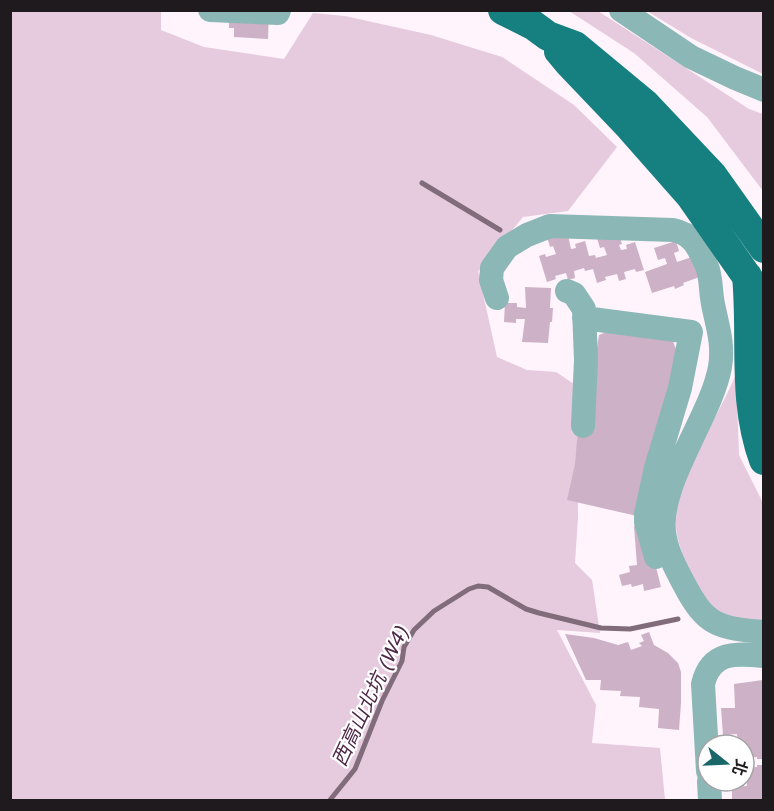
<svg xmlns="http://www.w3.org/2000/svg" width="774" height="811" font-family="'Golos Text','Noto Sans TC',sans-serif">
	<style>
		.green { fill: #e6cbde }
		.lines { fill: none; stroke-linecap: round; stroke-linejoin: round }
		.stream { stroke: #816c7b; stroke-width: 5 }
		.building { fill: #cdb1c6 }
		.minor { stroke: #8bb7b6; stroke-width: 24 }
		.major { stroke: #167f80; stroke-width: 30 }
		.labels { text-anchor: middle; stroke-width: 4.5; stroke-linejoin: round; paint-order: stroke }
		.water-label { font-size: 20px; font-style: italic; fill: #4e2846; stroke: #fff }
	</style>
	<rect width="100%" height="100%" fill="#fff3fc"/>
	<path class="green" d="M755,10L763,12V74L691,38L647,11Z
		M10,11H161V30L204,47L284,59L313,13L345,16L431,35L502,57L574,105L617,147L568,211L523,217L478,271L497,357L527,370L556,372L577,386L578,517L575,563L592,580L600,633L557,630L596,705L592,743L660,748L665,800H11Z
		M569,11H598L749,109L763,114V191L707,117L634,53Z
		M736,374L739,455L763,503V626C751,622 736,620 723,614C704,605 690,579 684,559C680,546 675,533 676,519C678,471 718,419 736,374Z"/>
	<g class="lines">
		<path class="stream" d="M422,183L500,230
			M330,800L355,769L382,701L402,661L404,647L414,630L434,611L469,589L478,586L488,587L526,609L539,613L601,628L630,629L678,619"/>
	</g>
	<path class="building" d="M229,10H269L268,39L234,37V28H229Z
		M567,231L571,249L576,248L575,244L585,241L589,256L595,255L596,258L607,255L604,247L600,248L597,238L618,232L622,244L619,245L621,250L627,249L626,245L635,242L644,270L636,272L635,269L624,272L626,279L619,281L617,274L605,277L606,280L597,283L593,269L585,271L584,268L574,271L575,278L568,280L566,273L555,276L556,279L547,282L539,256L545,254L546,257L556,254L553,246L550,247L547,237Z
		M676,241L679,251L674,253L677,262L698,255L705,275L683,283L684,285L675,289L674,286L652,293L645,272L667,264L665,258L658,260L654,248Z
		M525,287L551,288L550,308H553L552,322H550L548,343L522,342L525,319H516V323L504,322L505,303H517V307L526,308Z
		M614,329L673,341L680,361L637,516L567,500L575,464L579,417L595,360L599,335Z
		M645,523L661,587L644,591L643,584L632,587L631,584L622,586L619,575L630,572L629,566L637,565L634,526Z
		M649,632L654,645L668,653L678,663L681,672V703L679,730L658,728L659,709L639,707L640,697L620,696L621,691L600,690L601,680H586L565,634L594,638L618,645L628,642L631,650L642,646L639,643L644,641L641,635Z
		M763,680L764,759H757V757L744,758V745H738L737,734L723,735L721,708H735L734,684Z
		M757,765H764V800H732V787L747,786L746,768L757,767Z"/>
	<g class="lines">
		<path class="minor" d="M210,10L278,13L279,10
			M621,10L691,57L735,78L764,90
			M567,291L574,294L584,309L586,360L583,426
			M497,298L491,280L492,268L507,247L527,235L550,226L673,230C693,234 698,247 706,264C712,277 710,290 713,304C717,325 724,344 720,367C711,418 654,488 665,538C668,554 676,569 684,584C706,626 718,628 764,632
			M584,318L691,332L680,388L656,468L646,514V522L656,557
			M708,771L703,684C711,651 736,653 764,656
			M709,781L710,800"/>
		<path class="major" d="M503,10L533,25L548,36L575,46L645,104L712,175L764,248
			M559,51L569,63L630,127L690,195L764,301
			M747,276C753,337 742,401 764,460"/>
	</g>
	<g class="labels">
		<g class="water-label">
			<text transform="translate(370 696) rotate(-65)" y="7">西高山北坑 (W4)</text>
		</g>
	</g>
	<rect width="774" height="811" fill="none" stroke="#1e1a1d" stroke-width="24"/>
	<g transform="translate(726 763) rotate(108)"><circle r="28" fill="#ffffff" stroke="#a5a3a5" stroke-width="1.5"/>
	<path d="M0-4.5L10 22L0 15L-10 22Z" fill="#196768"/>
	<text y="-9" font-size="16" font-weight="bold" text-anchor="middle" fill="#1e1a1d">北</text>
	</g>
</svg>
